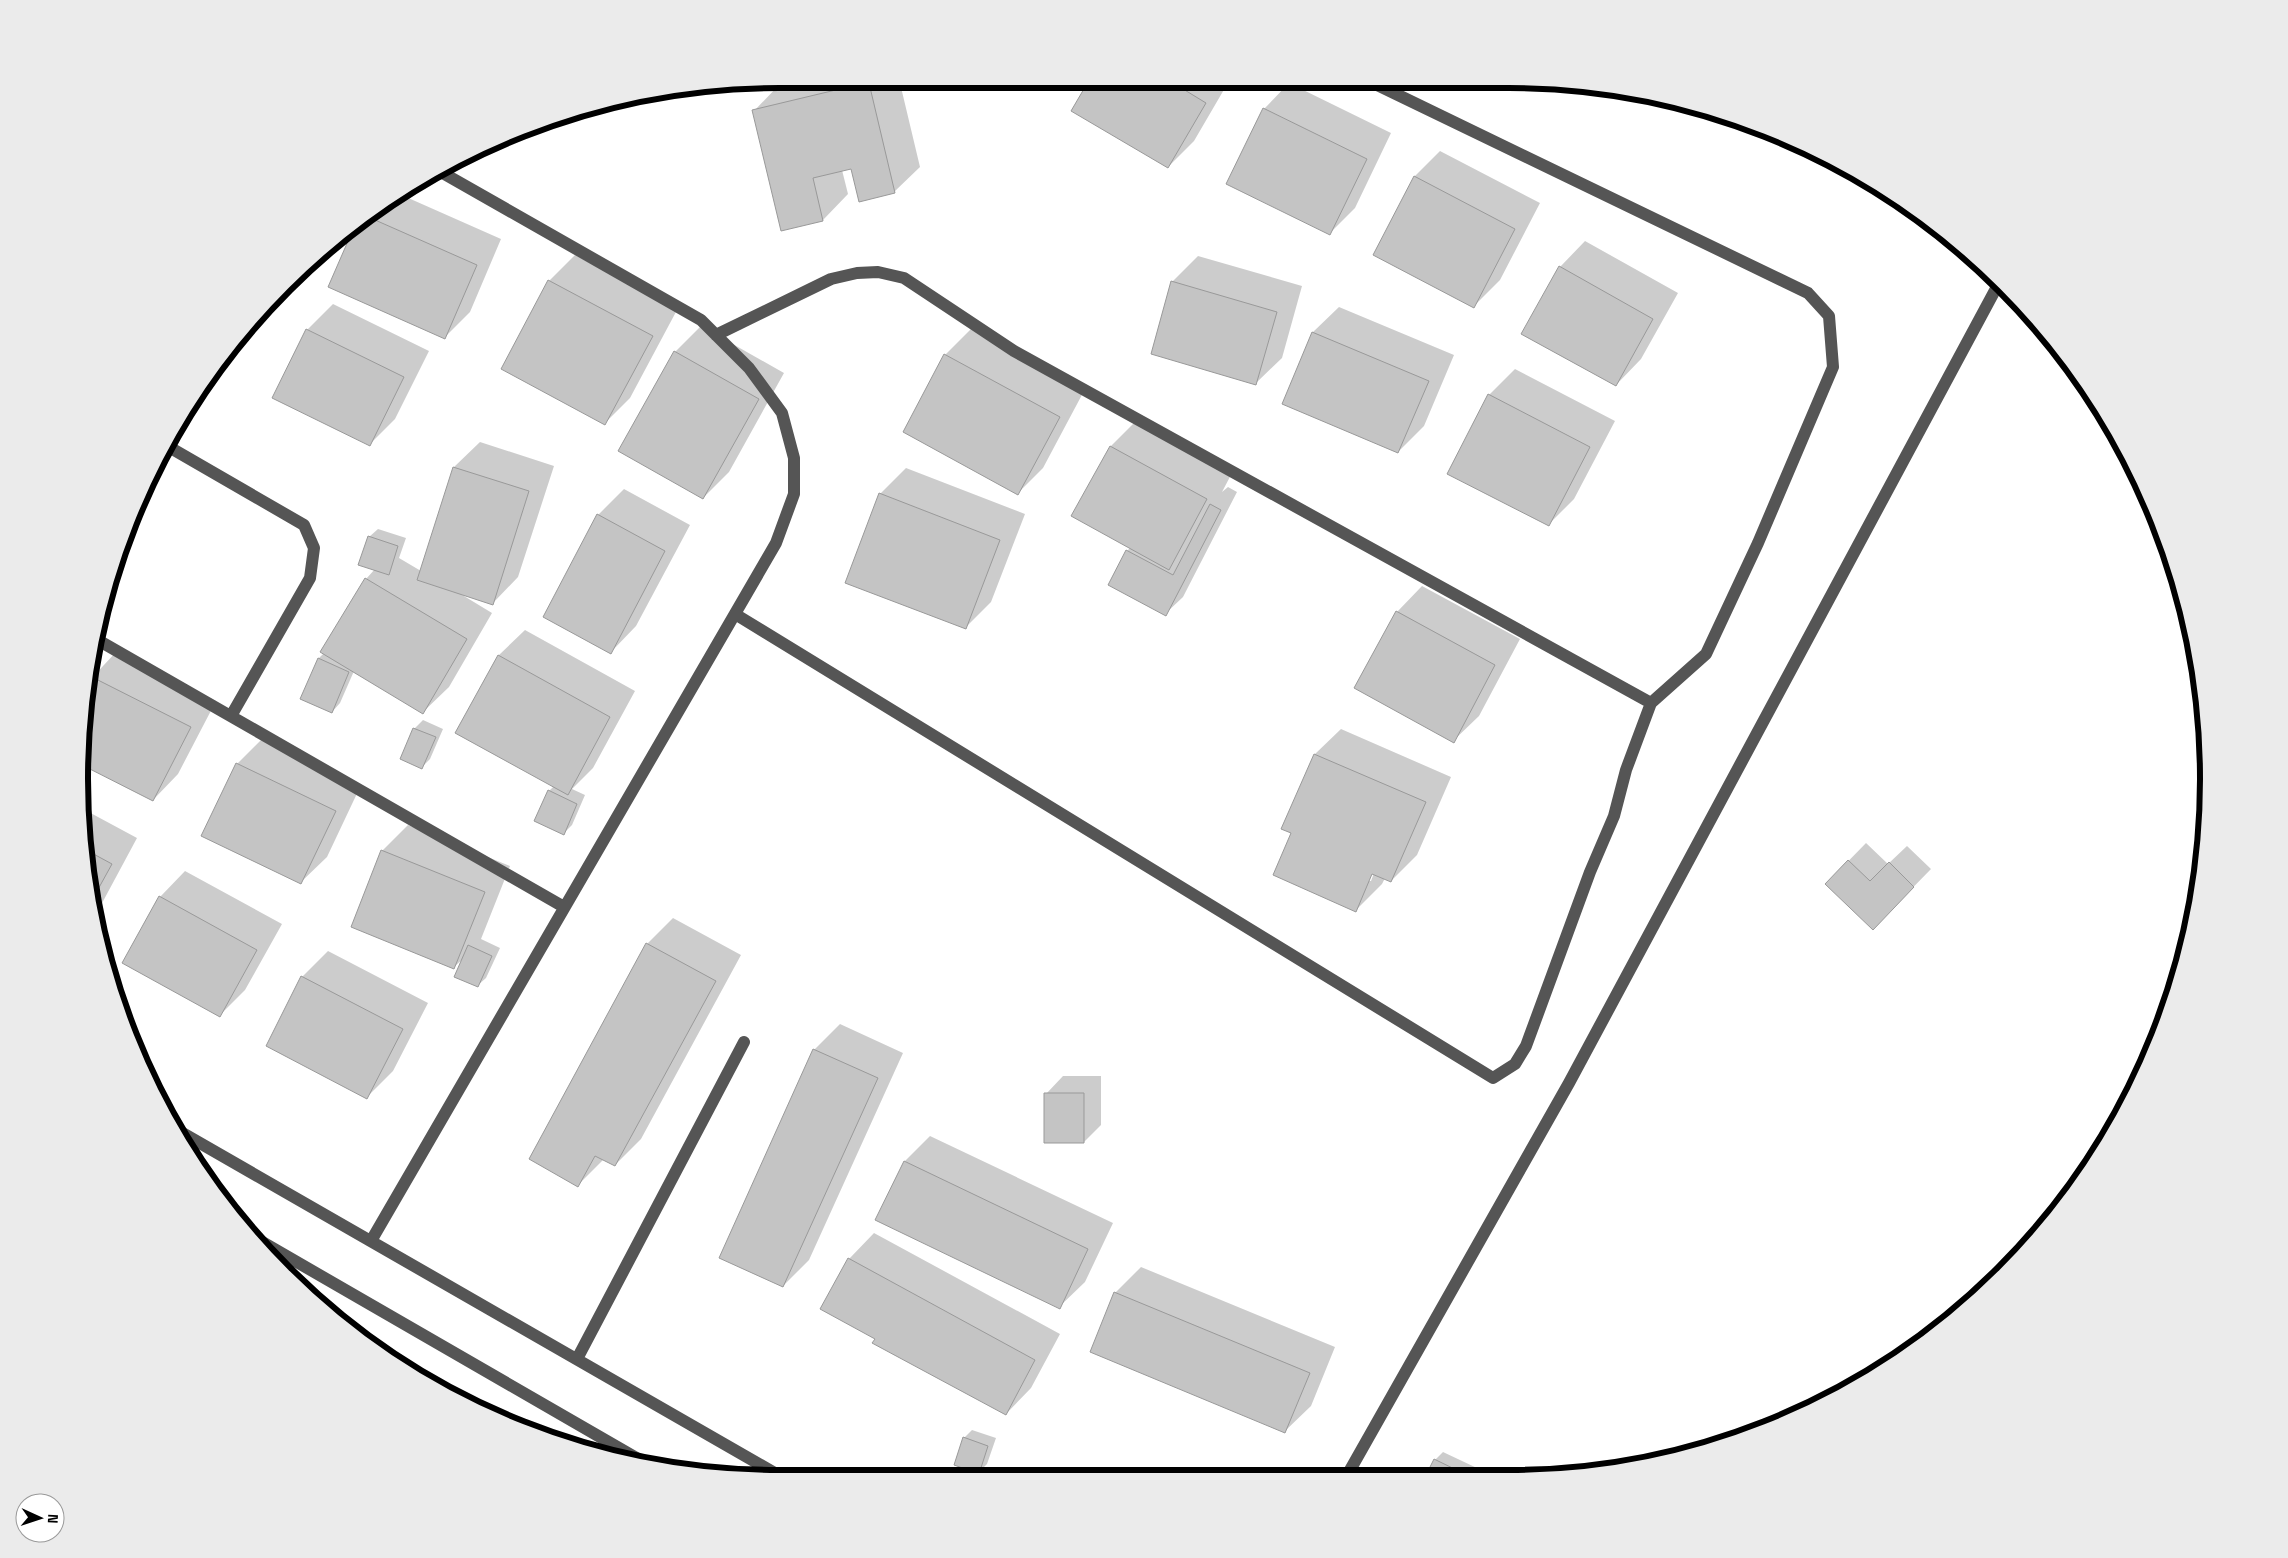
<svg xmlns="http://www.w3.org/2000/svg" width="2288" height="1558" font-family="'Space Grotesk',sans-serif">
	<style>
		.shadow { fill: #0003; fill-rule: evenodd }
		.building { fill: #c4c4c4; stroke: #999 }
		.lines { fill: none; stroke-linecap: round; stroke-linejoin: round }
		.minor { stroke: #555; stroke-width: 12 }
		.rim { fill: none; stroke: #000; stroke-width: 6 }
	</style>
	<rect width="100%" height="100%" fill="#fff"/>
	<path class="shadow" d="M1229,81L1194,141L1168,167L1072,110L1089,82Z
		M1011,82L1005,88L995,83Z
		M900,83L920,167L894,192L852,167L842,170L848,194L823,220L754,111L779,85L784,84Z
		M1289,83L1391,133L1355,208L1330,233L1264,109Z
		M641,96L634,103L626,99Z
		M1440,151L1540,203L1500,280L1474,306L1375,254L1415,176Z
		M397,193L501,239L470,312L445,337L357,224Z
		M1585,241L1678,293L1641,359L1616,385L1560,267Z
		M575,255L677,310L630,398L605,423L503,368L549,281Z
		M1198,256L1302,286L1282,358L1256,383L1172,282Z
		M333,304L429,351L395,419L369,445L307,330Z
		M1339,307L1454,355L1424,426L1398,452L1284,404L1313,332Z
		M701,326L784,373L729,472L703,498L620,451L675,352Z
		M971,329L1084,391L1043,468L1018,493L904,432L945,355Z
		M1515,369L1615,421L1574,499L1548,525L1489,395Z
		M1136,421L1232,473L1222,492L1228,487L1237,492L1183,597L1165,614L1127,551L1131,547L1111,446Z
		M480,442L554,466L518,577L493,603L459,593L492,613L449,687L423,712L354,671L340,703L332,712L302,698L319,658L324,653L366,579L375,569L369,537L378,529L406,538L399,558L421,571L454,467Z
		M906,468L1025,514L991,602L965,628L880,494Z
		M624,489L690,525L636,626L611,652L598,515Z
		M1422,586L1520,639L1479,716L1453,741L1397,612Z
		M525,630L635,691L593,768L572,789L585,795L572,825L564,833L549,791L554,786L457,732L499,655Z
		M117,651L216,701L178,774L153,800L80,733L89,681Z
		M423,720L443,729L430,759L421,768L401,758L414,729Z
		M1341,729L1451,777L1417,855L1391,881L1385,878L1382,884L1356,910L1292,833L1282,828L1315,754ZM1374,867L1376,868L1371,881H1368Z
		M263,738L361,785L327,857L301,882L237,764Z
		M85,810L137,838L101,905L92,914Z
		M408,825L510,866L481,939L500,948L486,978L477,986L464,958L454,967L382,851Z
		M1866,843L1888,864L1907,846L1931,869L1890,911L1826,884Z
		M185,871L282,924L245,990L220,1015L160,897Z
		M673,918L741,955L641,1139L615,1165L604,1159L578,1185L647,944Z
		M328,951L428,1003L393,1071L367,1097L302,977Z
		M840,1024L903,1053L809,1260L783,1286L814,1050Z
		M1063,1076H1101V1125L1084,1142L1046,1094Z
		M930,1136L1113,1223L1085,1282L1059,1307L905,1161Z
		M874,1233L1060,1334L1031,1388L1006,1414L876,1338L849,1259Z
		M1141,1267L1335,1347L1311,1406L1285,1431L1115,1293Z
		M972,1430L996,1438L987,1464L979,1472L964,1438Z
		M1443,1452L1496,1477L1495,1479H1425L1435,1460Z"/>
	<path class="building" d="M1170,81L1206,103L1168,168L1071,111L1088,82Z
		M865,83H869L895,193L859,202L851,169L813,178L823,221L781,231L752,110Z
		M1263,108L1367,159L1330,235L1226,184Z
		M1414,176L1515,229L1474,308L1373,255Z
		M366,216L477,265L445,339L328,287L355,225Z
		M1559,266L1653,319L1616,386L1521,334Z
		M548,280L653,336L605,425L501,369Z
		M1171,281L1277,312L1256,385L1151,354Z
		M306,329L404,377L370,446L272,398Z
		M1312,332L1429,381L1398,453L1282,404Z
		M674,351L759,399L703,499L618,451Z
		M944,354L1060,417L1018,495L903,432Z
		M1488,394L1590,447L1549,526L1447,474Z
		M1110,446L1207,499L1169,570L1071,516Z
		M453,467L529,491L493,605L417,580Z
		M879,493L1000,540L966,629L845,583Z
		M1210,504L1221,510L1166,616L1108,585L1126,550L1173,575Z
		M597,514L665,551L611,654L543,617Z
		M368,536L398,546L389,575L358,565Z
		M365,578L467,639L423,714L320,652Z
		M1396,611L1495,665L1454,743L1354,688Z
		M498,655L610,717L568,795L455,733Z
		M318,658L349,672L332,713L300,699Z
		M90,676L191,727L153,801L82,765L80,733Z
		M413,728L436,737L422,769L400,759Z
		M1314,754L1426,802L1391,882L1372,874L1356,912L1273,875L1291,833L1281,829Z
		M236,763L336,811L301,884L201,836Z
		M548,790L577,804L564,835L534,821Z
		M381,850L485,892L454,969L351,927Z
		M88,851L112,864L91,902Z
		M1848,860L1870,881L1889,862L1914,887L1873,930L1825,884Z
		M159,896L257,950L220,1017L122,963Z
		M646,943L716,981L615,1166L595,1156L578,1187L529,1159Z
		M468,945L492,956L478,987L454,977Z
		M301,976L403,1029L367,1099L266,1046Z
		M813,1049L878,1078L783,1287L719,1258Z
		M1044,1093H1084V1143H1044Z
		M904,1161L1088,1249L1060,1309L875,1220Z
		M848,1258L1035,1360L1006,1415L872,1343L875,1339L820,1309Z
		M1114,1292L1310,1373L1285,1433L1090,1352Z
		M963,1437L988,1446L979,1474L954,1465Z
		M1434,1459L1475,1479H1424Z"/>
	<g class="lines">
		<path class="minor" d="M716,335L831,279L857,273L878,272L904,278L1014,351L1651,703
			M169,447L304,525L314,548L310,578L231,716
			M735,614L1493,1078L1515,1064L1526,1046L1590,872L1614,816L1626,770L1651,703L1706,654L1758,543L1833,367L1829,316L1808,293L1367,80
			M96,639L564,907
			M172,1127L785,1479
			M257,1239L652,1467
			M371,1241L776,543L794,494V458L782,413L749,368L701,320L441,172
			M577,1359L744,1042
			M1345,1479L1569,1083L2000,281"/>
	</g>
	<path d="M0 0H2288V1558H0ZM779 88H1509A691 691 0 0 1 2200 779V779A691 691 0 0 1 1509 1470H779A691 691 0 0 1 88 779V779A691 691 0 0 1 779 88Z" fill="#ebebeb" fill-rule="evenodd"/>
	<path class="rim" d="M779 88H1509A691 691 0 0 1 2200 779V779A691 691 0 0 1 1509 1470H779A691 691 0 0 1 88 779V779A691 691 0 0 1 779 88Z"/>
	<g transform="translate(40 1518) rotate(93)"><circle r="24" fill="#ffffff" stroke="#999999"/>
	<path d="M0-4L9 19L0 12L-9 19Z" fill="#000000"/>
	<text y="-8" font-size="14" font-weight="bold" text-anchor="middle" fill="#000000">N</text>
	</g>
</svg>
